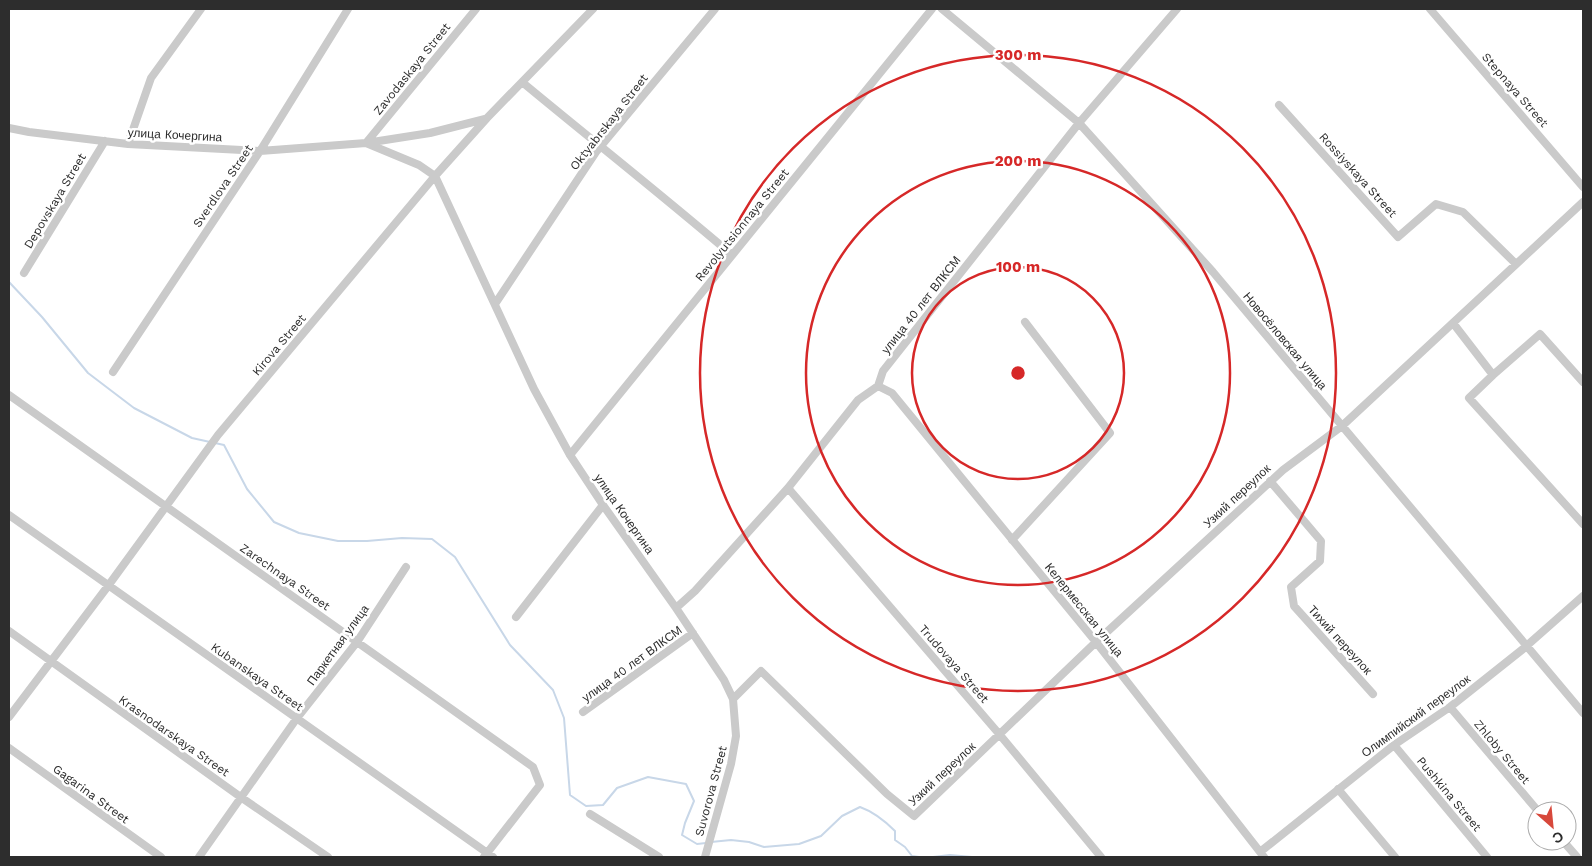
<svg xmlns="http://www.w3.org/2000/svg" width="1592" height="866" font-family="'Work Sans',sans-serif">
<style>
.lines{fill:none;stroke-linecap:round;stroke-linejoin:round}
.stream{stroke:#c8d7e8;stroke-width:2}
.minor{stroke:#cacaca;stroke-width:8}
.ring{fill:none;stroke:#d62828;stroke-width:2.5}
.labels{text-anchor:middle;stroke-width:5;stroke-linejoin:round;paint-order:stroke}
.street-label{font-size:12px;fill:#2d2d2d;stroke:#fff}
.centre{fill:#d62828;stroke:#fff;stroke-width:2.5}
.ring-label{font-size:15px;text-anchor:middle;font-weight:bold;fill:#d62828;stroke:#fff;stroke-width:5;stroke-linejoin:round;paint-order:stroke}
</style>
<rect width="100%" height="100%" fill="#fff"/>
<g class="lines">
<!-- stream -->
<path class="stream" d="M9 282 42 317 88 373 134 408 192 438 210 442
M215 443 224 445 247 489 274 522 299 533 338 541H367L402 538 432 539 455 557 510 645 553 690 564 718 570 795 586 806 603 805 617 788 648 777 686 784 694 801 685 823 682 835 697 844 706 843
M711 842 731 840 749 842 764 847 799 844 821 836 842 816 860 807C874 812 884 820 895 831V840L905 847 912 856 919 857
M933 857 950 855 972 857"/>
<!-- minor -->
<path class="minor" d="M476 9 366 143 419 165 435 176 534 389 570 455 603 505 676 608 724 680 733 699 736 736 731 764 705 857
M942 9 1079 123 1213 272 1583 713
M1430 9 1583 187
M522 82C592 140 663 196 732 255
M1279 105 1398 237 1436 204 1463 212 1516 264
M9 128 29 132 128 144 260 151 366 143 430 133 485 119
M128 144 151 78 201 9
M24 273 105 141
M495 304 596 152 715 9
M1453 323 1493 375
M113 372 260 151 348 9
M1583 382 1540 334 1493 375 1469 398 1583 524
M878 386 892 393 1096 642 1264 857
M9 395 533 767 540 785 484 857
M570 455 932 9
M1270 481 1321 541 1320 561 1291 587 1294 606 1373 694
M788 488 1000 735 1101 857
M9 515 493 857
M1012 540 1110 433 1025 322
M676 608 695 591 788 488 858 400 878 386 883 371 1079 123 1177 9
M516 617 603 505
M9 631 242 798 328 857
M733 699 761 671 887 794 914 816 1096 642 1283 470 1342 426 1583 202
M1450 707 1538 811
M583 712 693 633
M9 717 108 586 218 435 435 176 487 118 593 9
M1394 745 1487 857
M9 748 161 857
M1338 789 1395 857
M590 814 659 857
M1563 841 1577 857
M1260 852 1394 745 1450 707 1523 649 1583 596
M199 857 297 718 357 642 406 567"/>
</g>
<!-- distance rings -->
<g class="ring">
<circle cx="1018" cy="373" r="106"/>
<circle cx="1018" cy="373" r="212"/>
<circle cx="1018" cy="373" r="318"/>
</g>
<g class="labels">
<!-- street labels -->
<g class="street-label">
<text transform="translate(412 69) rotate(-51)" y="4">Zavodaskaya Street</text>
<text transform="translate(1515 90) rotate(49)" y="4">Stepnaya Street</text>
<text transform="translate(609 122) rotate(-52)" y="4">Oktyabrskaya Street</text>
<text transform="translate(175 135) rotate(3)" y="4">улица Кочергина</text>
<text transform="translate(1358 175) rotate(48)" y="4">Rossiyskaya Street</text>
<text transform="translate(223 186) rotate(-56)" y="4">Sverdlova Street</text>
<text transform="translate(55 201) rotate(-59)" y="4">Depovskaya Street</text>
<text transform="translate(742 225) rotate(-51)" y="4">Revolyutsionnaya Street</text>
<text transform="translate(921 305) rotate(-52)" y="4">улица 40 лет ВЛКСМ</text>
<text transform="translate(1285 341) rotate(50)" y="4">Новосёловская улица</text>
<text transform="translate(279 345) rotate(-50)" y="4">Kirova Street</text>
<text transform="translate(1237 496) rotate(-43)" y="4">Узкий переулок</text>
<text transform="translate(624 514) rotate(55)" y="4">улица Кочергина</text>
<text transform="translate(285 577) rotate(35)" y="4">Zarechnaya Street</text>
<text transform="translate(1084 610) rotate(51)" y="4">Келермесская улица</text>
<text transform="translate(1340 640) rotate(48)" y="4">Тихий переулок</text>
<text transform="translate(338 645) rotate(-54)" y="4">Паркетная улица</text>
<text transform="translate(632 664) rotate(-36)" y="4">улица 40 лет ВЛКСМ</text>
<text transform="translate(954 664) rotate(49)" y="4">Trudovaya Street</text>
<text transform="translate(257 677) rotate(35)" y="4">Kubanskaya Street</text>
<text transform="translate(1416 716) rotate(-36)" y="4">Олимпийский переулок</text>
<text transform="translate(174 736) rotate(35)" y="4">Krasnodarskaya Street</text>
<text transform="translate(1502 752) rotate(50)" y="4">Zhloby Street</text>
<text transform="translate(942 774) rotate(-43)" y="4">Узкий переулок</text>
<text transform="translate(711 791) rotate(-75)" y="4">Suvorova Street</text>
<text transform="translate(91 794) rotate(36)" y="4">Gagarina Street</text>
<text transform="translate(1449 794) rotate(50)" y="4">Pushkina Street</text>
</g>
</g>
<circle cx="1018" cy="373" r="8" class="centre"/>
<g class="ring-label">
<text x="1018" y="60">300 m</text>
<text x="1018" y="166">200 m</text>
<text x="1018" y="272">100 m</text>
</g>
<!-- border -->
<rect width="1592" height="866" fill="none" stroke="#2d2d2d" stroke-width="20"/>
<!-- north arrow -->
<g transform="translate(1552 826) rotate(153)"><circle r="24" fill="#ffffff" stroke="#ababab"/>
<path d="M0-4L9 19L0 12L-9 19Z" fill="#d7483b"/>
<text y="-8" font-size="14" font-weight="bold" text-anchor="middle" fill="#2d2d2d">С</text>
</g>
</svg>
